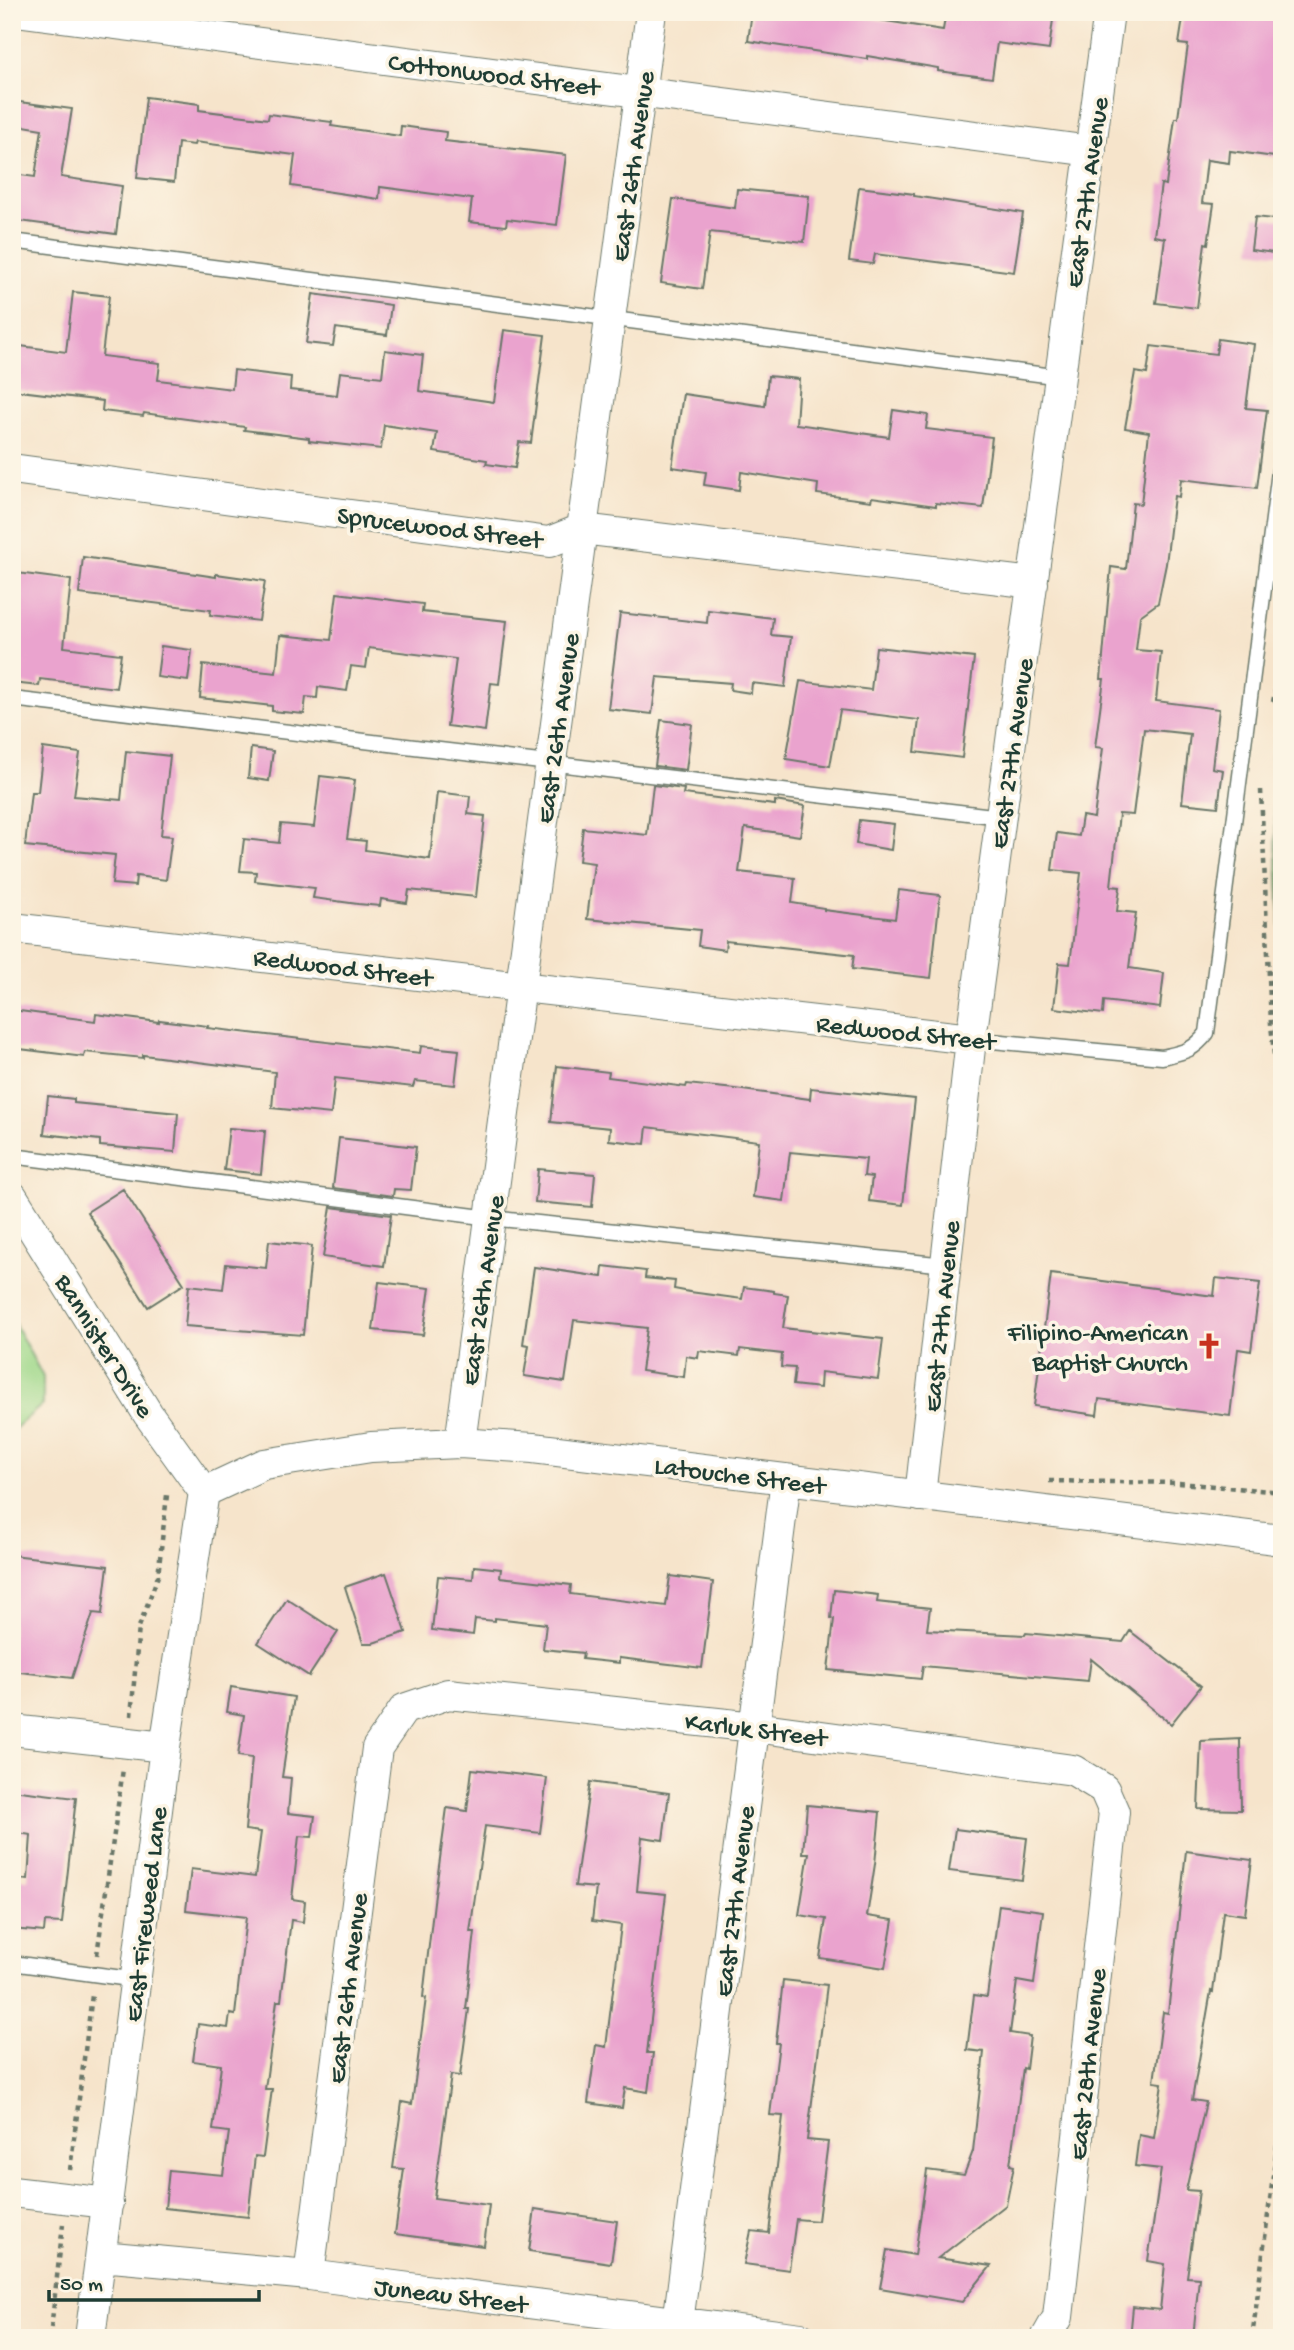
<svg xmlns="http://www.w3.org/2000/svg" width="1294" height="2350" font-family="'Gochi Hand',sans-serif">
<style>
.green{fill:#9fd88a;stroke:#5f8a5f;stroke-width:2}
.forest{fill:#7fb876;stroke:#4f7a55;stroke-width:2}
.building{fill:#eaa3ce}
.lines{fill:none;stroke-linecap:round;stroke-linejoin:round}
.lane-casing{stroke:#6a7769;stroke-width:17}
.street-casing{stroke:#6a7769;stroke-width:32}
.path{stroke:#6a7769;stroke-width:4.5;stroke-dasharray:5 5;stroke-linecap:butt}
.lane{stroke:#fff;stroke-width:14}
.street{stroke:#fff;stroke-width:30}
.labels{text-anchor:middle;stroke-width:7;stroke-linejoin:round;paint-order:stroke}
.street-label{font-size:26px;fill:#1f3d34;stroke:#fcf5e5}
.poi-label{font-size:26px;fill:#1f3d34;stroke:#fcf5e5;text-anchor:end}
</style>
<rect width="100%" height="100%" fill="#fcf5e5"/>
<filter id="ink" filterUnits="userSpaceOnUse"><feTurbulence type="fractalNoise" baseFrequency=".0143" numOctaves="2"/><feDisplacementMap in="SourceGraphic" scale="14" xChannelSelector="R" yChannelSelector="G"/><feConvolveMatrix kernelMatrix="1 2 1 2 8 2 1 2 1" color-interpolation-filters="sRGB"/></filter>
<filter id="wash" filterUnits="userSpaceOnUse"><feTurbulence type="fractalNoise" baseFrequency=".00686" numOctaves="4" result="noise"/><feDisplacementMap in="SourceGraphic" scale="28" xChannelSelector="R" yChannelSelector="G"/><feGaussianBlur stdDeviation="1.57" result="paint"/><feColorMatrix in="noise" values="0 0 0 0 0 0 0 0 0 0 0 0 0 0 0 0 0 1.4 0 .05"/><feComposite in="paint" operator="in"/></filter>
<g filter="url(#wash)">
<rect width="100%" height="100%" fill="#f6e4cb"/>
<!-- green -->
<path class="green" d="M12 1319 43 1377V1404L12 1431Z"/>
<!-- forest -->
<path class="forest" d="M1282 703V953L1272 757Z"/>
<g id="blocks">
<!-- building -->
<path class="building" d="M752 12H829L943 30 946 12H1054L1049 50 997 43 992 78 938 71V68L867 56V59L748 41Z
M1184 12H1282V158L1230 151 1229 163 1207 160 1202 203 1214 204 1208 244 1205 243 1197 308 1156 303 1165 238 1154 236 1161 184 1166 185 1175 118H1178L1188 45 1179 44Z
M146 97 199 104V110L268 119 269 114 332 122 331 126 400 136 401 126 446 132 445 141 566 155 557 225 507 219 506 226 469 222 472 199 380 187 379 199 291 186 295 155 195 142 194 145 178 143 174 182 137 178Z
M12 101 72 109 61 177 122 186 116 234 12 220V174L35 177 42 129 12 124Z
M859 187 914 194V196L1023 213 1014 272 875 254 873 264 849 261Z
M737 189 809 196 804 242 710 232 702 289 661 283 673 199 735 208Z
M1255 217 1282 220V254L1251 250Z
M73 292 109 296 102 356 160 363 158 380 232 389 234 370 291 377 290 390 337 395 340 372 382 377 385 350 423 355 419 391 494 402 504 330 545 335 531 443 519 442 515 468 486 464 487 460 434 452 437 433 384 425 381 449 309 441V438L244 430 245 427 144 413 143 416 102 411 103 401 12 390V345L66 352Z
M313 294 391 305 387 335 336 328 333 346 306 343Z
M1218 339 1254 344 1246 408 1267 410 1257 488 1181 479 1179 497 1174 496 1166 564 1158 603 1140 616 1136 650 1161 652 1156 701 1219 709 1212 768 1223 770 1218 807 1182 803 1190 734 1144 729 1133 815 1119 814 1111 886 1120 887 1117 911 1136 913 1129 968 1164 973 1160 1008 1104 1001 1103 1014 1054 1008 1059 963 1070 964 1081 873 1052 870 1057 833 1079 836 1082 816 1094 818 1103 748 1095 747 1104 679H1101L1111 567 1126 569 1133 503 1141 504 1149 432 1125 428 1135 372 1147 374 1151 346 1216 354Z
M768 376 799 379 796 424 889 437 893 410 928 415 926 429 992 437 983 508 936 503V506L872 497 871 501 817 494 818 484 741 472 739 490 704 485 706 472 672 467 683 394 765 406Z
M83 557 216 577V574L265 581 259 621 210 615 211 610 79 594Z
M17 573 71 580 64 647 121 654 116 688 40 679 39 686 12 683V614Z
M337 593 423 604 422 612 507 621 499 684 491 683 485 731 447 726 456 659 369 648 366 668 351 666 347 691 318 687 317 698 306 697 304 714 272 711V706L200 698 203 665 276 673 280 635 331 640Z
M708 610 773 618 771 635 791 637 785 687 752 683 751 693 730 690 731 683 657 677 652 714 608 709 620 613 707 623Z
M161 646 192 650 188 681 157 677Z
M876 647 974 658 962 758 915 752 919 720 840 710 830 766 786 759 800 681 871 690Z
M661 720 692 724 686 770 655 766Z
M43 748 80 753 74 796 121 800 126 751 170 756 161 835 172 836 166 880 136 876 135 886 112 884 115 855 25 846 31 792H38Z
M251 748 273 751 269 781 248 778Z
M320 776 355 780 347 839 366 841 365 850 430 859 437 792 470 796 468 814 485 816 476 897 409 890 407 903 381 899 380 906 358 904 313 898 315 888 255 881 256 872 240 871 244 839 279 843 281 824 314 827Z
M653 785 684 789 683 794 775 805V801L805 806 800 836 745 828 739 872 795 878 792 903 824 908V910L895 919 899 890 940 895 931 978 852 969 854 955 726 941 725 950 698 946 700 930 587 919 594 863 579 861 583 828 647 835Z
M859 820 894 824 891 850 856 844Z
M12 1010 95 1021 96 1014 159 1022V1020L208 1026 207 1028 420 1053 421 1046 459 1050 455 1085 415 1081 413 1087 335 1078 331 1114 272 1108 275 1072 143 1055V1058L85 1052 84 1057 12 1048Z
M557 1066 609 1072 608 1077 686 1087 687 1084 735 1089 810 1099 811 1088 915 1099 903 1205 869 1201 872 1177 864 1176 866 1159 790 1152 784 1201 753 1197 759 1141 647 1127 645 1144 609 1140 610 1128 551 1122Z
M48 1096 74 1099V1103L178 1113 175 1152 100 1146V1140L44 1134Z
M229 1128 265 1131 261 1174 224 1170Z
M339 1138 416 1147 411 1190 394 1189 393 1196 333 1188Z
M538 1169 595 1174 592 1207 535 1202Z
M123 1189 184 1284 148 1307 87 1212Z
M331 1207 391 1215 384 1266 323 1257Z
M269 1241 312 1246 303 1335 185 1326 189 1285 223 1289 226 1264 266 1268Z
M603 1266 646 1271 645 1278 675 1281 674 1289 690 1292 742 1299 744 1287 774 1291V1293L788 1295 783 1328 883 1339 878 1379 821 1372 820 1388 793 1385 795 1368 781 1367 782 1354 740 1349 739 1356 699 1351 698 1358 686 1356 684 1377 641 1371 647 1328 574 1320 565 1382 524 1376 529 1345 523 1344 534 1267 602 1277Z
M1051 1274 1214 1296 1216 1278 1260 1283 1251 1351 1238 1349 1230 1416 1099 1399 1097 1415 1034 1406Z
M379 1282 430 1288 423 1335 373 1330Z
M12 1555 108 1566 102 1614 93 1613 72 1678 12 1671Z
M474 1566 501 1569 500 1577 571 1585 570 1594 666 1606 670 1576 713 1582 702 1668 619 1658V1663L582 1659 583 1653 543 1649 546 1624 495 1618V1621L475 1619 473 1635 432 1630 438 1576 473 1579Z
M386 1573 406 1632 373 1643H363L345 1587Z
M834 1590 878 1595 877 1602 930 1608 927 1630 1025 1635 1026 1633 1123 1642 1130 1631 1201 1686 1171 1724 1091 1659 1088 1681 923 1666 921 1679 828 1670 834 1619 831 1618Z
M287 1599 338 1632 309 1676 258 1643Z
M231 1687 294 1697 282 1777 291 1778 288 1813 315 1816 312 1837 299 1836 292 1899 305 1901 303 1922 291 1920 281 2001H277L265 2089H272L263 2157 255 2156 248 2217 165 2208 169 2170 223 2175 229 2132 213 2130 221 2065 193 2061 198 2024 228 2028 230 2014 235 2015 246 1917 186 1910 191 1869 255 1877 261 1832 245 1830 252 1758 238 1756 244 1715 227 1712Z
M1240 1739 1241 1810 1198 1809 1201 1741Z
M472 1769 547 1778 540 1833 485 1826 470 1932H475L466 2009H469L460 2076 451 2075 434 2198 489 2205 484 2246 395 2234 404 2169 393 2168 402 2102 412 2104 426 1998 423 1997 434 1902 447 1808 467 1811Z
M590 1782 669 1793 663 1840 642 1837 637 1891 666 1894 647 2053H653L648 2092 625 2088 622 2108 588 2103 596 2045 606 2047 621 1925 592 1921 596 1888 575 1886Z
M12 1790 76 1798 62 1923 45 1922 44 1932 12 1929V1886H18L19 1879 28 1880 31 1835 12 1832Z
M807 1805 880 1812 875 1864 867 1916 893 1920 885 1968 820 1958 826 1919 799 1915 809 1853H803Z
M955 1829 1027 1838 1022 1880 949 1871Z
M1186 1851 1252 1860 1245 1915 1223 1912 1213 1992 1211 1991 1192 2100 1206 2102 1186 2190 1199 2191 1187 2277 1199 2278 1193 2338H1130L1133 2307 1160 2310 1165 2264 1148 2261 1161 2169 1135 2166 1139 2135 1154 2138 1162 2083 1154 2082 1163 2012 1168 2013Z
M999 1905 1043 1911 1034 1984 1017 1981 1010 2033 1030 2036 1026 2069 1023 2068 1010 2165 1014 2166 1006 2205 938 2258 991 2266 962 2302 880 2288 887 2250 915 2255 927 2170 964 2175 973 2151 984 2052 967 2050 974 1995 987 1997Z
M783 1980 827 1985 807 2140 828 2142 818 2221 796 2219 789 2270 744 2264 751 2231 769 2233 783 2116 770 2115 779 2043H776Z
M535 2209 617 2221 611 2263 529 2251Z"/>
</g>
</g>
<g filter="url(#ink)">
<use href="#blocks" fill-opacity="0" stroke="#6a7769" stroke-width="2"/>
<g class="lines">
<!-- lane casing -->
<g class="lane-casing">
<path id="lane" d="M12 241 1061 377
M12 699 1001 817
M971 1039 1162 1057C1184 1052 1193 1051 1207 1033L1282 448
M12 1156 490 1218 946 1265
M12 1963 137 1980"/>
</g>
<!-- street casing -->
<g class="street-casing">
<path id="street" d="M23 12 1091 151
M12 469 549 542 582 529 1033 583
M12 928 971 1039
M12 1196 148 1414 204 1492
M460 1443 651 12
M204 1492 264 1464 371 1447 460 1443 533 1448 1282 1540
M920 1496 971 1039 1109 12
M12 1730 165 1747
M12 2192 108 2203
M101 2256 309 2275 801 2338
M309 2275 377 1748 404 1709 448 1694 755 1727 1073 1770 1104 1789 1114 1812 1058 2317 1046 2338
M678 2323 786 1479
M90 2338 165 1747 204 1492"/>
</g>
<!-- path -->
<path class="path" d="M1273 702 1282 654
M1261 790 1271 1024 1282 1135
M1049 1481 1179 1483 1282 1492
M131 1716 139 1627 158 1576 167 1495 170 1492
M97 1955 123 1769
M70 2170 92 1995
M50 2338 63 2224
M1252 2338 1282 2107"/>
<!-- lane -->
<use href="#lane" class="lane"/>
<!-- street -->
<use href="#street" class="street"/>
</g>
</g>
<!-- icons -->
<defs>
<g id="church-bare" transform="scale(2.1)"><path d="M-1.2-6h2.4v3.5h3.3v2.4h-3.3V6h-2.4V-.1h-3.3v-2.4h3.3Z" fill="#c8321e" stroke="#fcf5e5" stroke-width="2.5" paint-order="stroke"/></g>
</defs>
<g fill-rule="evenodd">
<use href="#church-bare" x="1209" y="1346"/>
</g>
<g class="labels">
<!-- street labels -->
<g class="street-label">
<text transform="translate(494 73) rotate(7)" y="9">Cottonwood Street</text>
<text transform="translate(631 166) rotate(-82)" y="9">East 26th Avenue</text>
<text transform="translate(1085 192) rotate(-82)" y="9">East 27th Avenue</text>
<text transform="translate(440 526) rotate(7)" y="9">Sprucewood Street</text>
<text transform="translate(556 728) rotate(-82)" y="9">East 26th Avenue</text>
<text transform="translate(1010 753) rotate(-82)" y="9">East 27th Avenue</text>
<text transform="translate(343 966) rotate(7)" y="9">Redwood Street</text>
<text transform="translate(906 1031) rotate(6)" y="9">Redwood Street</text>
<text transform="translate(481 1290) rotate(-82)" y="9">East 26th Avenue</text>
<text transform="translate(940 1316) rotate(-84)" y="9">East 27th Avenue</text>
<text transform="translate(106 1345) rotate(58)" y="9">Bannister Drive</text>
<text transform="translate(740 1474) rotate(7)" y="9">Latouche Street</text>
<text transform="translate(756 1728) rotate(7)" y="9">Karluk Street</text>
<text transform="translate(733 1901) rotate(-83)" y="9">East 27th Avenue</text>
<text transform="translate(144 1914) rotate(-83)" y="9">East Fireweed Lane</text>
<text transform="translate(346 1988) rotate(-83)" y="9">East 26th Avenue</text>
<text transform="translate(1086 2064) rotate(-84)" y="9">East 28th Avenue</text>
<text transform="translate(451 2294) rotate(7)" y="9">Juneau Street</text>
</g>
<!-- poi labels -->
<g class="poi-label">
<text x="1188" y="1340">Filipino-American<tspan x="1188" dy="30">Baptist Church</tspan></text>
</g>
</g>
<!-- margin -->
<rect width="1294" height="2350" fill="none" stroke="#fcf5e5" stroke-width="42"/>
<!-- scale -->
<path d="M49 2290v10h210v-10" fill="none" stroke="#1f3d34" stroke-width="3.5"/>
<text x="60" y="2290" font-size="21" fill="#1f3d34" stroke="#fcf5e5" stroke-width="5" paint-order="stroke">50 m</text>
</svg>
